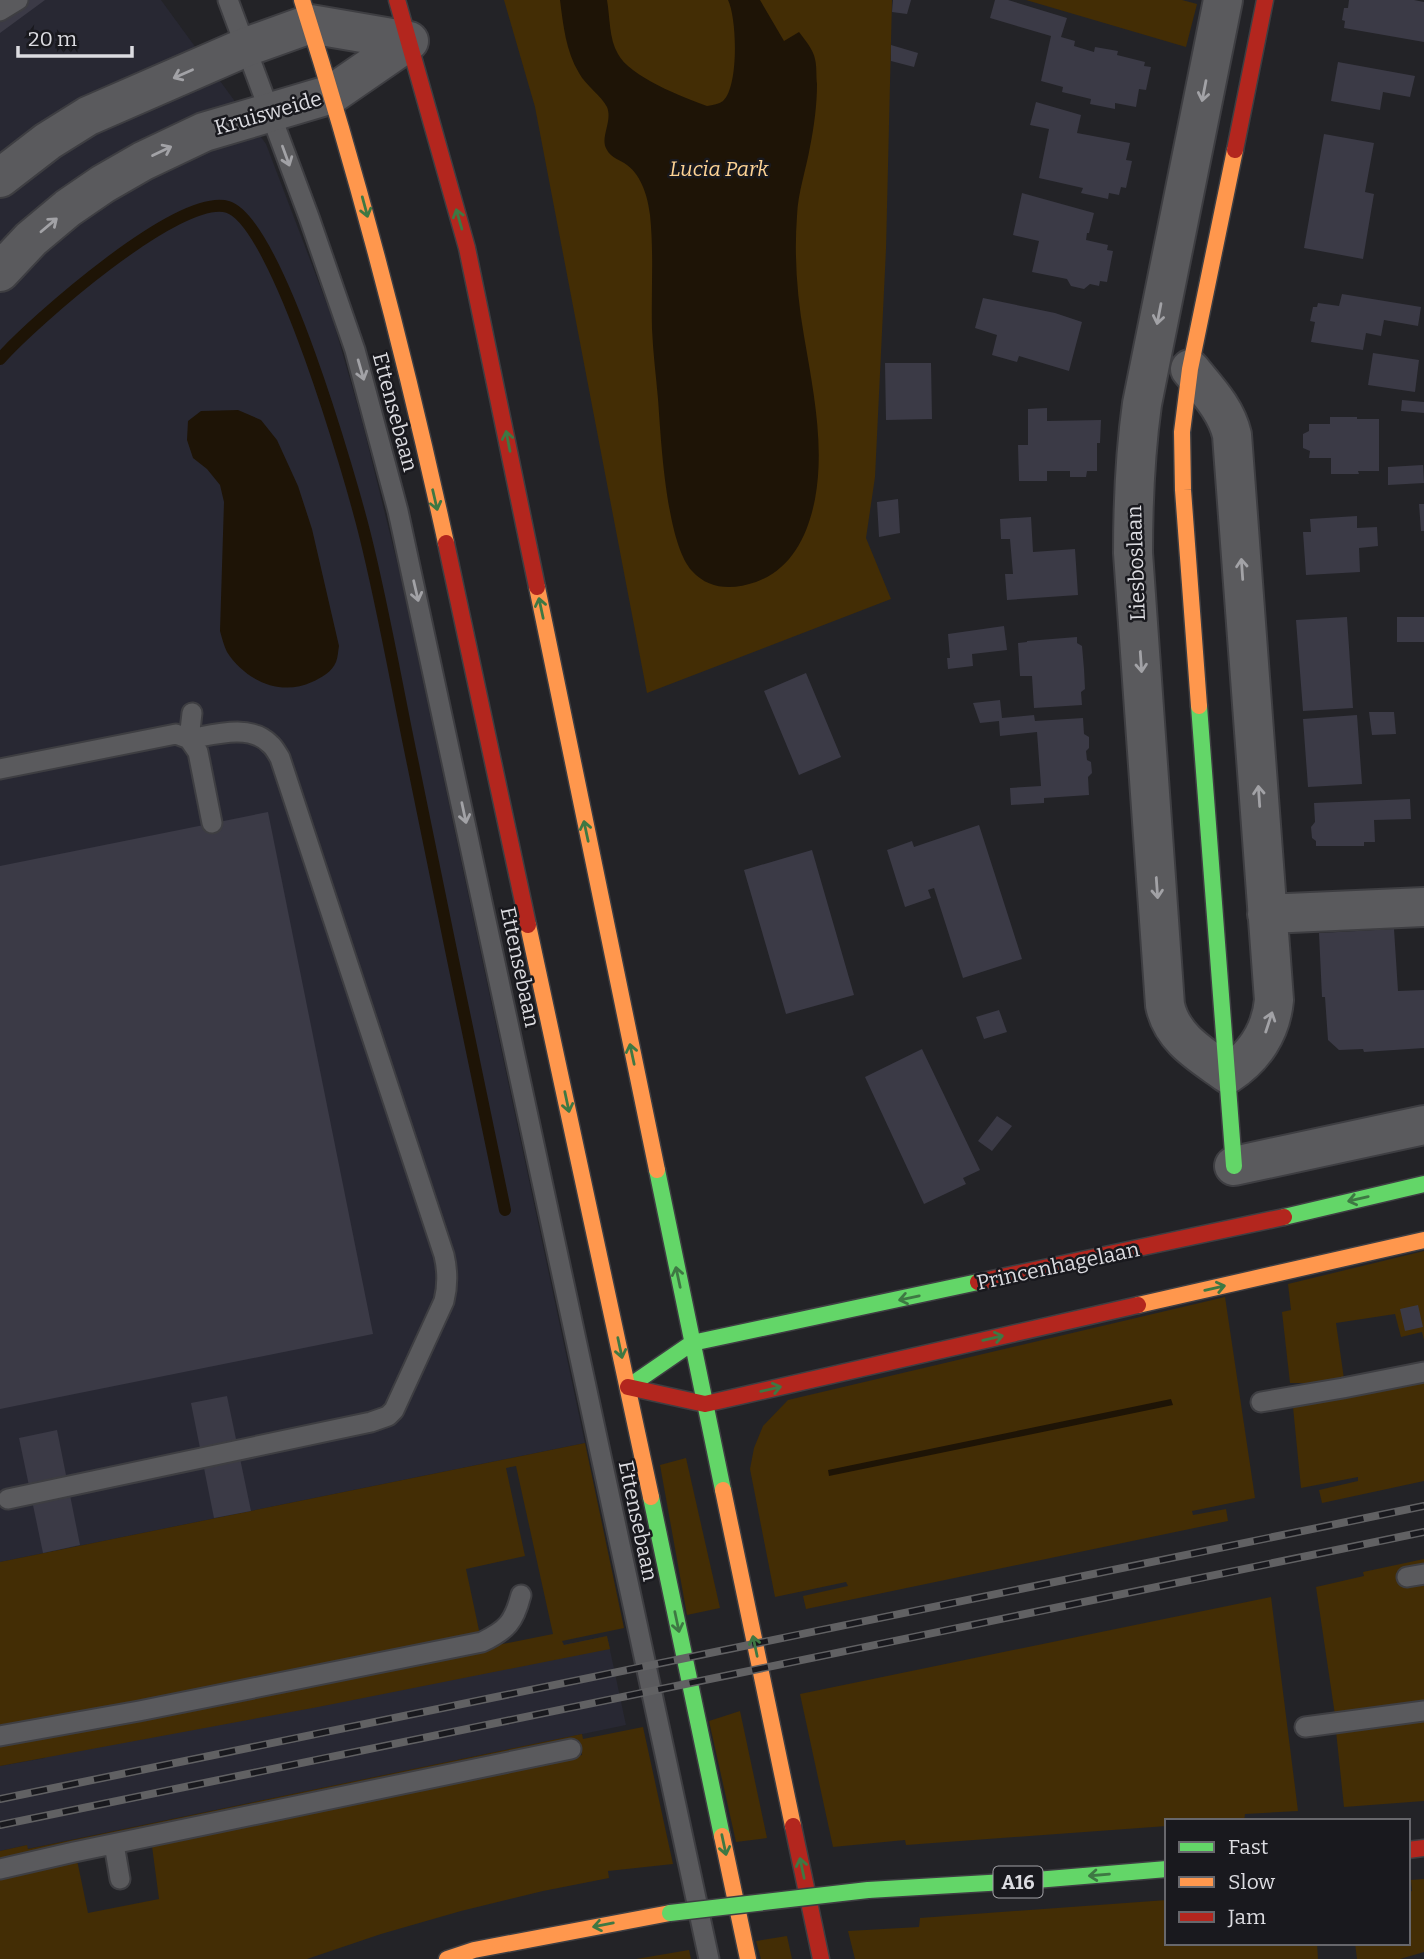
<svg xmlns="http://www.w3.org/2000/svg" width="1424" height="1959" font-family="Bitter,serif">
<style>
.built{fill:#282833}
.green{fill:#432d05}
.water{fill:#1e1406}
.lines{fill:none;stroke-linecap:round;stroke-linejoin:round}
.stream{stroke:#1e1406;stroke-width:12}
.building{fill:#3b3a46}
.lane-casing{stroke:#3e3e42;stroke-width:23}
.street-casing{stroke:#3e3e42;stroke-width:42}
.fast-casing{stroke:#3e3e42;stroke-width:19}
.slow-casing{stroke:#3e3e42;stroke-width:19}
.jam-casing{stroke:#3e3e42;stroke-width:19}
.lane{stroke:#5a5a5d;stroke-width:19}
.street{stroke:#5a5a5d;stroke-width:38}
.fast{stroke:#63d668;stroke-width:16}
.slow{stroke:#ff974d;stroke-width:16}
.jam{stroke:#b3261e;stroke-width:16}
.rail-casing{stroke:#616163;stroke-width:8}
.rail{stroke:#19191e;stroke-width:5;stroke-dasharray:16;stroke-linecap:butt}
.fast-bridge-casing{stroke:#3e3e42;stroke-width:19;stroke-linecap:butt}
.fast-bridge{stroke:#63d668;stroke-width:16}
.oneway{stroke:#a2a2a6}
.oneway2{stroke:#3e7843}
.labels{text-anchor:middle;stroke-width:5;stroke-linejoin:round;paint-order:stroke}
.shield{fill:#19191e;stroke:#a2a2a6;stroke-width:2}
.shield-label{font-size:19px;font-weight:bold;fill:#dcdce1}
.street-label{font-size:21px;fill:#dcdce1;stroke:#19191e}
.park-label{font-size:21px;font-style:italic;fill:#fed394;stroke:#19191e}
</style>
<rect width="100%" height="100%" fill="#232327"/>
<!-- built -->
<path class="built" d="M0 0H161L266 144 333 320 362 421 400 574 585 1443 0 1562Z
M607 1636 626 1725 27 1849V1845L0 1851V1766L45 1758V1749Z"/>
<!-- green -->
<path class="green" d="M504 0H892L886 249 875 477 866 538 891 599 647 693 535 107Z
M1026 0H1182L1197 4 1186 47Z
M1424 1251V1340L1422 1332 1401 1337 1395 1314 1336 1323 1344 1379 1315 1383H1290L1282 1312 1291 1310 1288 1284Z
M1225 1297 1255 1498 1192 1511 1193 1515 1226 1509 1228 1521 806 1609 803 1596 848 1586 846 1582 775 1597 750 1469 754 1448 763 1426 788 1400Z
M1424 1380V1481L1322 1503 1319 1490 1358 1481V1477L1301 1488 1293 1407Z
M585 1443 624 1628 562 1641 564 1645 607 1636 610 1649 318 1707 0 1766V1744L553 1634 516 1466 506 1468 525 1556 466 1569 480 1635 311 1671 0 1728V1562Z
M686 1458 720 1608 687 1615 660 1465Z
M1424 1559V1566L1401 1571 1405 1586 1424 1582V1703L1335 1715 1316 1587 1364 1576 1363 1572Z
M1271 1597 1298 1811 1245 1814 1244 1821H1167V1826L906 1845 905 1840 833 1847 800 1694Z
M740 1711 767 1838 736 1842 709 1721Z
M1424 1719V1801L1344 1807 1336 1731Z
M643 1727 673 1864 608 1871 609 1878 543 1891 461 1911 381 1934 307 1959H0V1878L77 1860 88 1913 159 1899 152 1846 155 1843 582 1755 579 1740 74 1844 0 1861V1851L27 1845 28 1849 582 1734 583 1739Z
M1424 1879V1952L1400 1959H1357L1355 1943H1408V1892L1412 1891 1411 1880Z
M1167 1900V1943H1317L1318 1959H855L848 1931 919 1927 920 1918Z
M787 1936 792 1959H761L756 1941Z
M689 1950 691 1959H636Z"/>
<!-- water -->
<path class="water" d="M560 0H607C610 17 609 39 618 54 629 76 684 98 707 106 713 105 719 104 723 101 739 87 737 18 728 0H760L784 41 799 32C805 40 813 49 815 59 817 67 816 76 817 84 817 105 814 127 810 147 806 170 798 192 797 216 794 256 797 296 804 336 813 389 825 445 815 499 808 535 792 569 756 582 733 590 709 590 692 571 666 543 661 439 658 399 656 376 653 353 652 329 651 292 654 253 650 215 648 198 642 176 627 165 621 160 611 158 607 150 599 138 613 122 607 107 601 95 586 86 579 73 566 52 563 24 560 0Z
M238 410 261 420 277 440 298 486 312 529 339 646C338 651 338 657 336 662 332 672 321 678 312 682 280 697 245 680 227 652 224 646 222 638 220 631L224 502 220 485 207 469 193 458 187 440 188 421 201 411Z
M1171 1399 1173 1405 829 1476 828 1470Z"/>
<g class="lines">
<!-- stream -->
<path class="stream" d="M0 359C33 322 180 192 228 207 278 223 351 479 365 535 384 611 397 688 413 764 443 913 474 1061 505 1210"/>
</g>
<!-- building -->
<path class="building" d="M0 0H45L0 33Z
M893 0H911L907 14 892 12Z
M995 0H1008L1067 18 1061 37 1075 41 1074 46 1094 52 1095 47 1118 51 1117 55 1145 62 1144 66 1151 67 1146 90 1139 89 1136 107 1115 103V109L1090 104 1091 99 1062 92 1063 87 1041 81 1051 36 990 18Z
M1349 0H1414L1424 2V42L1344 28 1345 21 1342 20 1344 8H1348Z
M891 45 918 53 914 67 891 61Z
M1338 62 1415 76 1410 97 1383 92 1380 110 1331 101Z
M1036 102 1081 115 1077 133 1130 143 1126 160 1132 161 1126 188 1121 187 1119 195 1109 193 1108 199 1081 193 1083 188 1039 178 1049 129 1030 125Z
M1324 134 1374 143 1365 192 1374 194 1363 259 1304 248Z
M1022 193 1094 213 1089 233H1087L1086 240 1108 245 1107 250 1113 251 1107 282 1100 281 1099 286 1090 284 1084 289 1071 286 1067 279 1032 272 1039 241 1013 235Z
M1342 294 1421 307 1418 326 1384 320 1381 336 1366 333 1363 350 1311 342 1315 322 1310 321 1313 307H1317L1318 303 1339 306Z
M983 298 1055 313 1082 322 1069 371 1019 356 1017 362 992 355 997 335 975 328Z
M1373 353 1419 360 1415 392 1368 385Z
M885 363H931L932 419 886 420Z
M1402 400 1424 402V413L1401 411Z
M1047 408V421L1101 420 1100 443H1097V471H1087L1086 477H1070V471H1047V481H1019L1018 445H1028V409Z
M1330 417H1357V419H1379V471H1358L1359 474H1331V458H1309L1310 451 1303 448V434L1309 431V424H1330Z
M1423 465 1424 483 1388 485V467Z
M898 499 900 533 879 537 877 502Z
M1419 504H1424V531H1421Z
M1357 516V528L1377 527 1378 546 1359 548 1360 572 1306 575 1303 532H1311L1310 519Z
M1031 517 1033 552 1075 549 1078 595 1007 600 1005 574H1013L1010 539H1001L1000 519Z
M1347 617 1353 708 1303 711 1296 620Z
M1397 617H1424V642H1397Z
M1004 626 1007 650 972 654 973 666 948 669 947 658H950L948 634Z
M1077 637V643L1082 646 1084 669 1085 689 1081 692 1082 705 1034 708 1032 676H1020L1018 643 1027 642V641Z
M806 673 841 757 799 775 764 691Z
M1000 700 1002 718 1034 715 1035 721 1083 718 1084 734 1089 737V748L1086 751 1087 760 1091 762 1092 773 1088 777 1089 795 1044 798V803L1011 805 1010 788 1041 786 1037 732 1000 736 999 721 980 723 973 703Z
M1369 712H1394L1396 734 1372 735Z
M1357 715 1362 784 1308 787 1303 719Z
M1410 799 1411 819 1374 820 1375 842H1364V846H1316V841L1312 838 1311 827 1315 822 1314 803Z
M268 812 373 1334 0 1409V866Z
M979 825 1022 959 963 978 934 888 928 890 931 898 905 907 887 850 912 841 914 847Z
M812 850 854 995 786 1014 744 870Z
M1394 929 1398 991 1424 990V1048L1364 1052 1363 1049 1339 1050 1328 1040 1325 997H1322L1319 933Z
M999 1010 1007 1032 984 1039 976 1017Z
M922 1049 980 1170 963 1178 966 1184 924 1204 865 1077Z
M997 1116 1012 1126 992 1151 978 1141Z
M1418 1305 1423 1327 1405 1331 1400 1309Z
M227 1396 251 1511 214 1518 191 1403Z
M57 1430 80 1545 43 1553 19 1438Z"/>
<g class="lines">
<!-- lane casing -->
<g class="lane-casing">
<path id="lane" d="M228 0 309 217 355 350 398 511 709 1959
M0 11 18 0
M0 769 176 734 189 739 198 752 212 823
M1261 1402 1343 1388 1424 1372
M8 1499 371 1422 388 1416 394 1410 444 1301C448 1285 448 1272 444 1255L280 758C277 753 274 747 270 744 250 723 213 735 189 739L192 713
M1407 1577 1424 1574
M1305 1727 1424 1711
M0 1736 139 1711 482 1642C507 1630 514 1622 521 1595
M114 1844 120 1879
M0 1869 74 1852 571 1749"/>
</g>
<!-- street casing -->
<g class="street-casing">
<path id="street" d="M0 178 48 141 88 116 246 47 310 24 409 41
M0 272 31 239 68 208 103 184 143 161 204 132 332 94 409 41
M1190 369C1207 390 1226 409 1232 435L1274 1000C1271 1032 1254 1057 1228 1074 1202 1055 1172 1039 1165 1005L1133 553C1133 503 1135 454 1142 404L1223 0
M1267 914 1424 907
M1234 1166 1424 1125"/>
</g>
<!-- fast casing -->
<g class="fast-casing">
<path id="fast" d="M1199 706 1234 1166
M657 1170 723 1490
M1284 1217 1424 1184
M628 1387 692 1343 978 1282
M651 1497 722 1836
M868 1890 1024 1881 1167 1869"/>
</g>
<!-- slow casing -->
<g class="slow-casing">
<path id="slow" d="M302 0C359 179 406 360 446 543
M537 587 657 1170
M1199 706 1183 490 1182 432 1190 369 1235 150
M528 925 651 1497
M1138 1305 1424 1240
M723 1490 793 1826
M722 1836 748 1959
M447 1959 474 1950 670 1913"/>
</g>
<!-- jam casing -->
<g class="jam-casing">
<path id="jam" d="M397 0 467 248 537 587
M1235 150 1265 0
M446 543 528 925
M978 1282 1284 1217
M628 1387 705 1404 1138 1305
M793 1826 821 1959
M1408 1850 1424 1848"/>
</g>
<!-- lane -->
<use href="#lane" class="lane"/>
<!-- street -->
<use href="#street" class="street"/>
<!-- fast -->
<use href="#fast" class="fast"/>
<!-- slow -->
<use href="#slow" class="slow"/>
<!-- jam -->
<use href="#jam" class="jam"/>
<!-- rail casing -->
<g class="rail-casing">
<path id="rail" d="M0 1799 1424 1506
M0 1825 1424 1532"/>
</g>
<!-- rail -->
<use href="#rail" class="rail"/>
<!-- fast-bridge casing -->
<g class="fast-bridge-casing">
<path id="fast-bridge" d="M670 1913 868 1890"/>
</g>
<!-- fast-bridge -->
<use href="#fast-bridge" class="fast-bridge"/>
</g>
<!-- one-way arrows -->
<defs><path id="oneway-shaft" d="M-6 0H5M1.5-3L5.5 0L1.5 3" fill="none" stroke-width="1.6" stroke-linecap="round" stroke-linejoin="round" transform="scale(1.75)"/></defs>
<g class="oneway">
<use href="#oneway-shaft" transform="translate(183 74) rotate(156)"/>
<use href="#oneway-shaft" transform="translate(1204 91) rotate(101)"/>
<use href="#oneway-shaft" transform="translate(162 151) rotate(-26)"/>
<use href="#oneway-shaft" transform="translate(286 156) rotate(70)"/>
<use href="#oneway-shaft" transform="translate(49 225) rotate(-40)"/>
<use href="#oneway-shaft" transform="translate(1159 314) rotate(101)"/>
<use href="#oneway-shaft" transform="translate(361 370) rotate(74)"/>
<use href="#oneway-shaft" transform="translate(1242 569) rotate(-94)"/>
<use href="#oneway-shaft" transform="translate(416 591) rotate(77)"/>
<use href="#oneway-shaft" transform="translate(1141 662) rotate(86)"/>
<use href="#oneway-shaft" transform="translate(1259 796) rotate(-94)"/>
<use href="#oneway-shaft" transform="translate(464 813) rotate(78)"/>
<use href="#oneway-shaft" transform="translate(1157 888) rotate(86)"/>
<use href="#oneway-shaft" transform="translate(1269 1022) rotate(-72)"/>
</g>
<g class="oneway2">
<use href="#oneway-shaft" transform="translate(365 207) rotate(75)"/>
<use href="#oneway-shaft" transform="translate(459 219) rotate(-106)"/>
<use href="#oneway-shaft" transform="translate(508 441) rotate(-101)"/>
<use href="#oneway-shaft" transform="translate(435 500) rotate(77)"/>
<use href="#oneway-shaft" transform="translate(541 608) rotate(-102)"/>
<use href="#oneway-shaft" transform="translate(586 831) rotate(-102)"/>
<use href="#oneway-shaft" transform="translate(632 1054) rotate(-102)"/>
<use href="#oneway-shaft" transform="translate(567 1102) rotate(78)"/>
<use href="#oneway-shaft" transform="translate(1358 1199) rotate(167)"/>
<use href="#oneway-shaft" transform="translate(678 1277) rotate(-102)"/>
<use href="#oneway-shaft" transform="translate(1215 1288) rotate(-13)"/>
<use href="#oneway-shaft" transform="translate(909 1298) rotate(168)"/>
<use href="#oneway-shaft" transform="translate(993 1338) rotate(-13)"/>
<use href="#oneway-shaft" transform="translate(620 1348) rotate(78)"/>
<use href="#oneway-shaft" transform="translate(771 1389) rotate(-13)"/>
<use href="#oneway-shaft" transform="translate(677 1622) rotate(78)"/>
<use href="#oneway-shaft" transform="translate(755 1646) rotate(-102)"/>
<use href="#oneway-shaft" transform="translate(724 1845) rotate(78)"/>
<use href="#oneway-shaft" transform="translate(802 1868) rotate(-102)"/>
<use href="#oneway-shaft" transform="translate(1099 1875) rotate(175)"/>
<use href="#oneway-shaft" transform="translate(603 1925) rotate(169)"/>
</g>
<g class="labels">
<!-- shield labels -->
<rect class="shield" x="993.5" y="1866.5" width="49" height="31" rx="5"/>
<g class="shield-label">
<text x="1018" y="1889">A16</text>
</g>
<!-- street labels -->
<g class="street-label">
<text transform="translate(268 113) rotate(-16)" y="7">Kruisweide</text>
<text transform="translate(395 412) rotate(75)" y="7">Ettensebaan</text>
<text transform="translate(1136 563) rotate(-92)" y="7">Liesboslaan</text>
<text transform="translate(520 967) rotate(78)" y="7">Ettensebaan</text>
<text transform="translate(1058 1266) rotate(-12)" y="7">Princenhagelaan</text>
<text transform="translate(638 1521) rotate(78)" y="7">Ettensebaan</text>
</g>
<!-- park labels -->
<g class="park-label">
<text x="719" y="176">Lucia Park</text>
</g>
</g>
<!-- legend -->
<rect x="1165" y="1819" width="245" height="126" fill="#19191e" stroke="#67676c" stroke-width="2"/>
<rect x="1179" y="1842" width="35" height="10" fill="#63d668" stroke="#67676c" stroke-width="2"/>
<text x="1228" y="1854" font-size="21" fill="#dcdce1">Fast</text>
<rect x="1179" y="1877" width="35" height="10" fill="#ff974d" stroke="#67676c" stroke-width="2"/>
<text x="1228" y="1889" font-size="21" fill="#dcdce1">Slow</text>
<rect x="1179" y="1912" width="35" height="10" fill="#b3261e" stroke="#67676c" stroke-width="2"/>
<text x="1228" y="1924" font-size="21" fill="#dcdce1">Jam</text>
<!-- scale -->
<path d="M18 46v10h114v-10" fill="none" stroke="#dcdce1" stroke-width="3.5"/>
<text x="28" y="46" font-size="21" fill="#dcdce1" stroke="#19191e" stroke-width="5" paint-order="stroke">20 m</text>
</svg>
